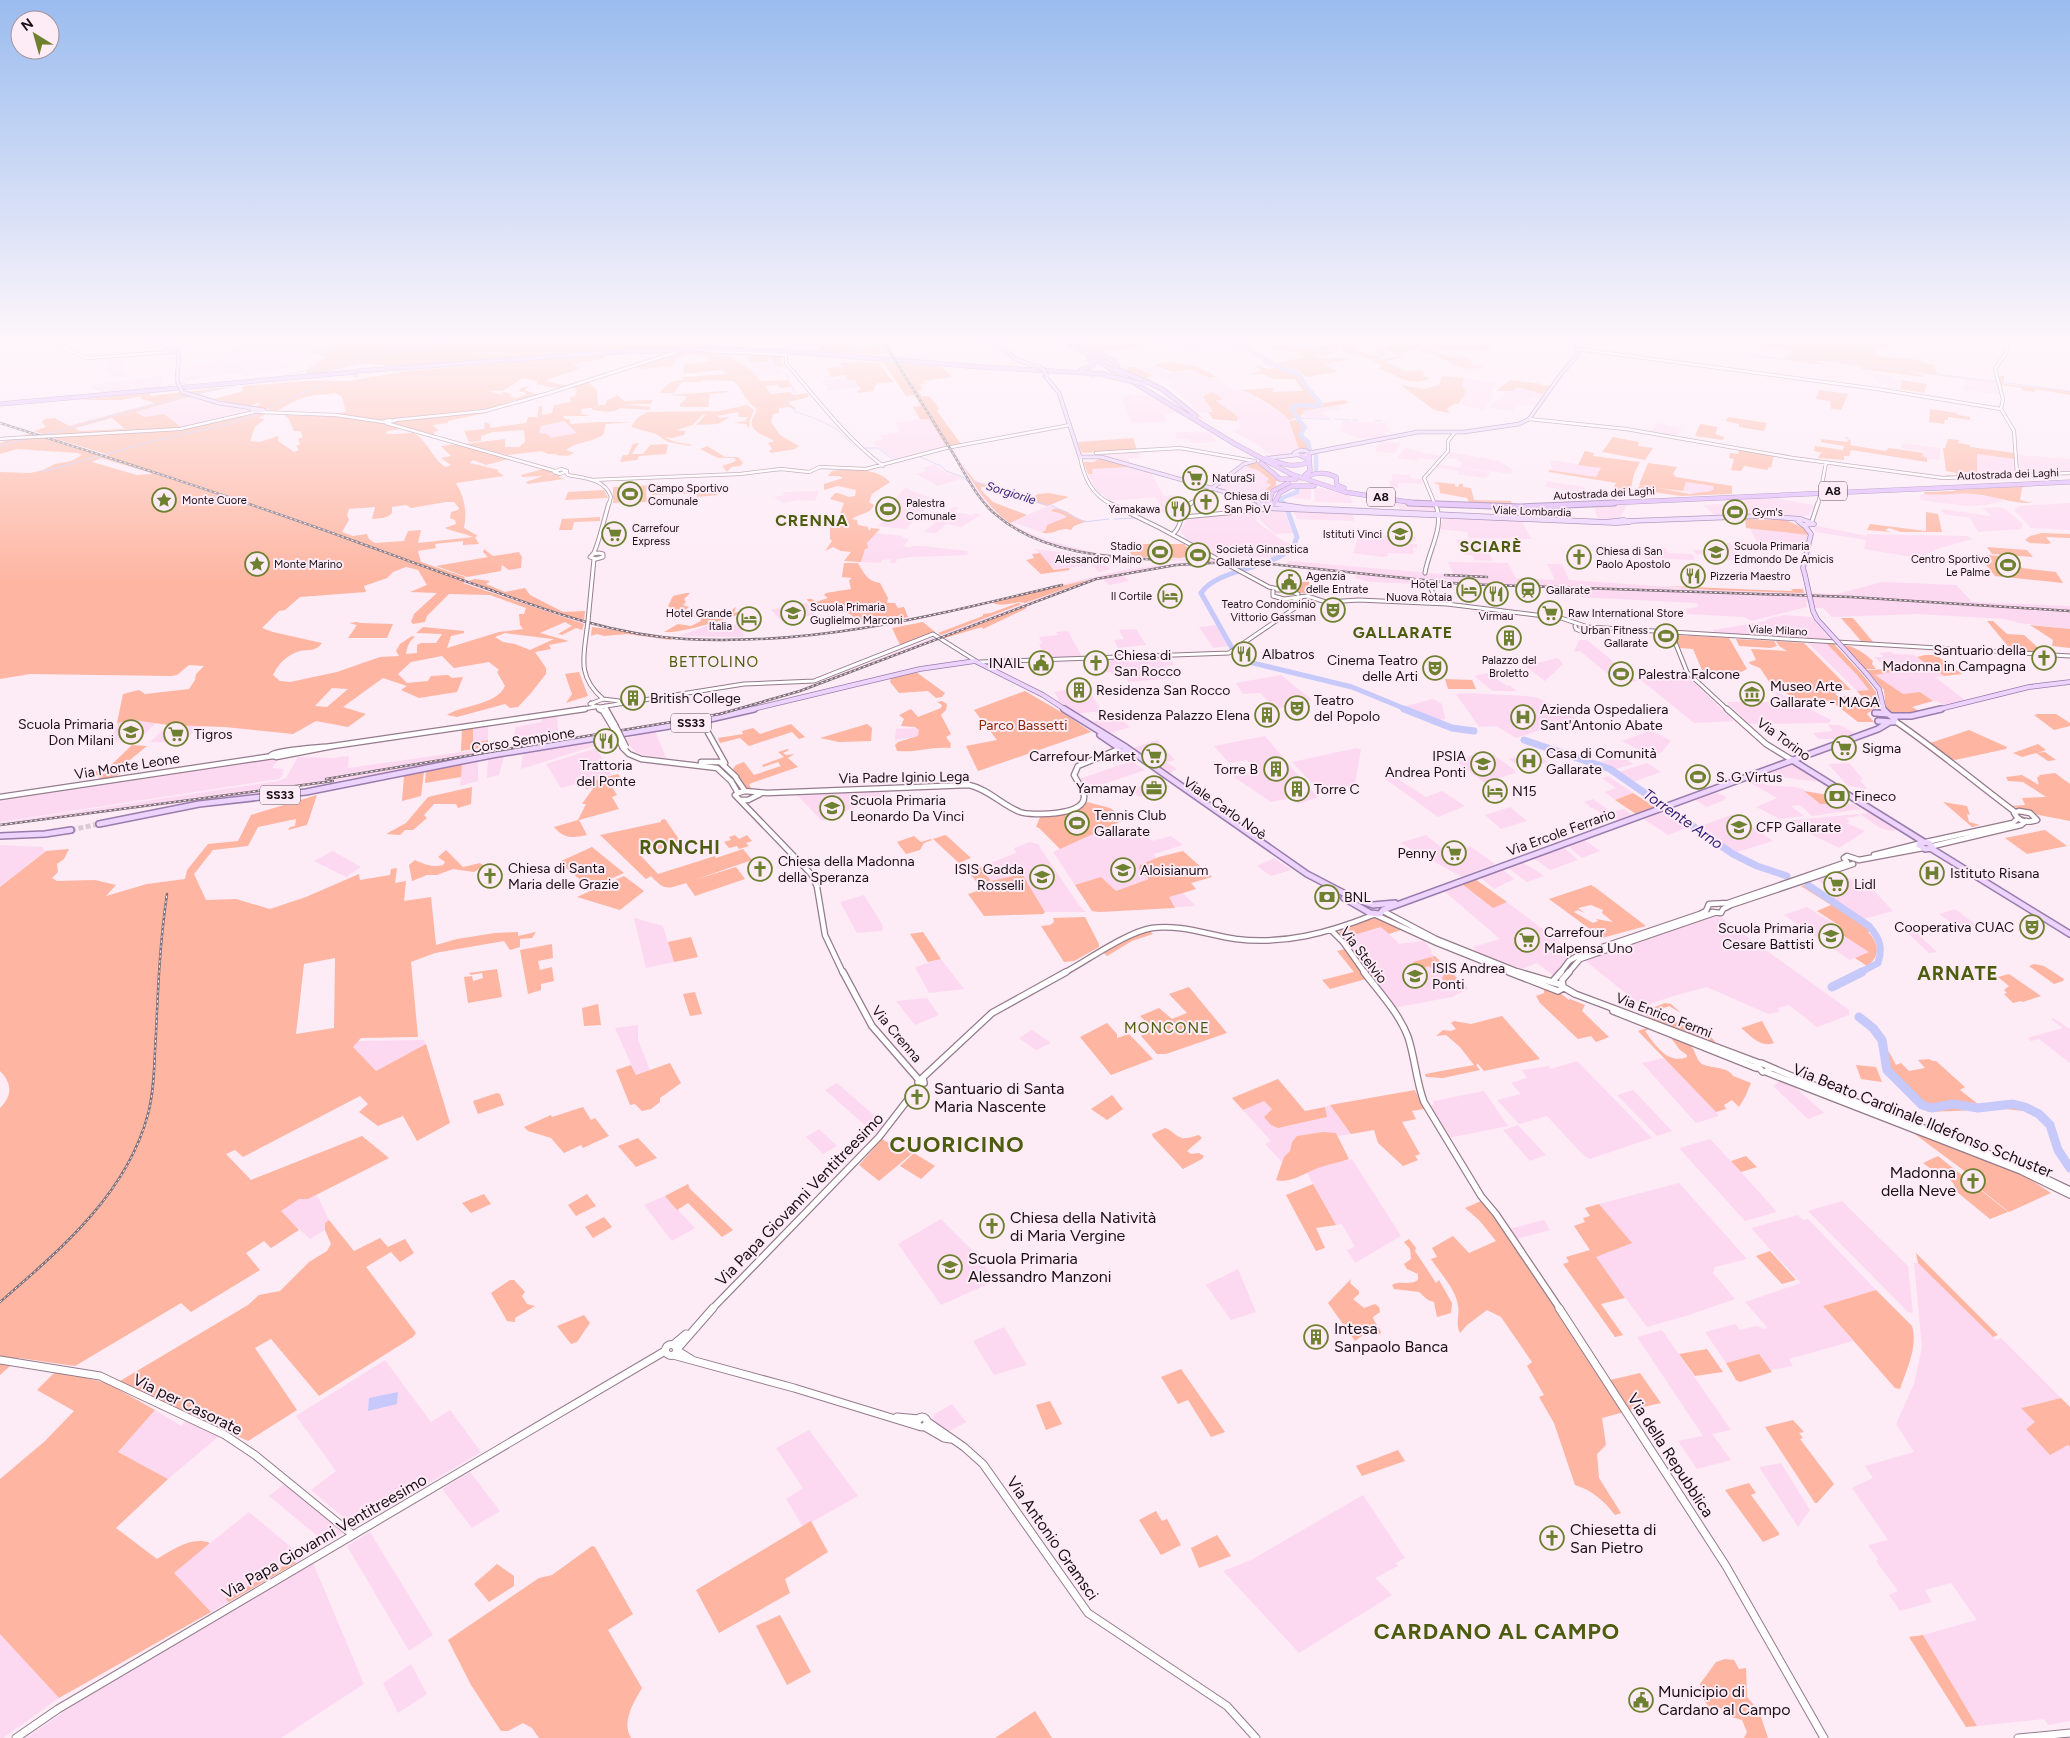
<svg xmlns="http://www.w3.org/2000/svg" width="2070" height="1738" font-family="Figtree,sans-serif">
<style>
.built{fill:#fdd9f1}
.green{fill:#feb5a1;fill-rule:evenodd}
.water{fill:#c6c9fa}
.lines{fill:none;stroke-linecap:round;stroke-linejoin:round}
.stream{stroke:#c6c9fa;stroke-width:1}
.river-far3{stroke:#c6c9fa;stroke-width:4.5}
.river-far2{stroke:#c6c9fa;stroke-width:5}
.river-far1{stroke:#c6c9fa;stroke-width:7}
.river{stroke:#c6c9fa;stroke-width:9}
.minor-tunnel{stroke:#dbcad4;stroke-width:3;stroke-dasharray:3 2;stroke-linecap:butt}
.major-tunnel{stroke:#dbcad4;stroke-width:5;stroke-dasharray:5 2.5;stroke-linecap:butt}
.highway-tunnel{stroke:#dbcad4;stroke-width:4;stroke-dasharray:4 2;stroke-linecap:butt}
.minor-far4-casing{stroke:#957b8c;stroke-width:4}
.minor-far3-casing{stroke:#957b8c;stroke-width:5}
.minor-far2-casing{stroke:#957b8c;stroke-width:7}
.minor-far1-casing{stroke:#957b8c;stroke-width:8}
.minor-casing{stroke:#957b8c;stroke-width:9}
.major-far2-casing{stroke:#9a7cac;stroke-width:4.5}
.major-far1-casing{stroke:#9a7cac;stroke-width:5.5}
.major-casing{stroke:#9a7cac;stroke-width:8}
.highway-far1-casing{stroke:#9a7cac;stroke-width:5}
.highway-casing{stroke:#9a7cac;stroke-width:7}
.minor-far4{stroke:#fff;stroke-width:2.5}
.minor-far3{stroke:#fff;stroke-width:3}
.minor-far2{stroke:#fff;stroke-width:4.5}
.minor-far1{stroke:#fff;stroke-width:5.5}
.minor{stroke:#fff;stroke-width:7}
.major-far2{stroke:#ecd4fe;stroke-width:3}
.major-far1{stroke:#ecd4fe;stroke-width:4}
.major{stroke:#ecd4fe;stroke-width:5}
.highway-far1{stroke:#dfb7fd;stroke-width:4}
.highway{stroke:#dfb7fd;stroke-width:5}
.rail-casing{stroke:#7e7079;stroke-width:2.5}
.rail{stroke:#fdebf6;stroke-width:1;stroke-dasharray:2.5;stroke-linecap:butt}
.minor-bridge-far2-casing{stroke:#957b8c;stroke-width:4;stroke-linecap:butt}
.minor-bridge-far1-casing{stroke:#957b8c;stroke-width:5;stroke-linecap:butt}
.minor-bridge-casing{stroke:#957b8c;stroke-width:7;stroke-linecap:butt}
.major-bridge-far1-casing{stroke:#9a7cac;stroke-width:4.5;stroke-linecap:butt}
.major-bridge-casing{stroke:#9a7cac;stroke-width:5.5;stroke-linecap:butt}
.highway-bridge-casing{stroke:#9a7cac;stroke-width:5;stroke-linecap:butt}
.minor-bridge-far2{stroke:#fff;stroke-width:2.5}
.minor-bridge-far1{stroke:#fff;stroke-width:3}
.minor-bridge{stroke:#fff;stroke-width:4.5}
.major-bridge-far1{stroke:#ecd4fe;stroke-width:3}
.major-bridge{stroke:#ecd4fe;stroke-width:4}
.highway-bridge{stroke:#dfb7fd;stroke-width:4}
.labels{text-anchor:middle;stroke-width:4;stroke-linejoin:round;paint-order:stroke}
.far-street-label{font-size:11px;fill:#190f16;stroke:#fdebf6}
.far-poi-label{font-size:11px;fill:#190f16;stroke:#fdebf6;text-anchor:start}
.shield{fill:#fdebf6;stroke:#5d5159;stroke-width:1}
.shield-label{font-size:12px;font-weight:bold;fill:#190f16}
.far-water-label{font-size:12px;font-style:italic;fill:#2a1973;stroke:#fdebf6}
.poi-label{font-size:14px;fill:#190f16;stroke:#fdebf6;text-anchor:start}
.park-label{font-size:14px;fill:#8e2707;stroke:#fdebf6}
.street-label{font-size:14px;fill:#190f16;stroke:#fdebf6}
.neighbourhood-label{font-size:15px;letter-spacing:1px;fill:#4d5d0f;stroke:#fdebf6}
.water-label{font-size:15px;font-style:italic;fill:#2a1973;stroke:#fdebf6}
.far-district-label{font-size:16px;font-weight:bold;letter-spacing:1px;fill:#4d5d0f;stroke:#fdebf6}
.near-poi-label{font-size:16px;fill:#190f16;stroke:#fdebf6;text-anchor:start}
.near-street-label{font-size:16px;fill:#190f16;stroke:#fdebf6}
.district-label{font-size:19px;font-weight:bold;letter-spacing:1px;fill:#4d5d0f;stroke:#fdebf6}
.near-district-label{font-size:22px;font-weight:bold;letter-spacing:1px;fill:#4d5d0f;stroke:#fdebf6}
</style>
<rect width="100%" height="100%" fill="#fdebf6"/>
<!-- built -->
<path class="built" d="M263 342H324L327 347 279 363 289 367 247 376 238 373 186 381 184 379 182 368 208 364V361L222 359 229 365 236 362 232 357 257 355 232 356 233 347Z
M1425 343 1433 345 1463 356 1452 357 1431 351H1419Z
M122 359 123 368 115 370 123 369 126 376 115 378 107 371 111 360Z
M771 361 786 374 756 377 748 367 753 366 750 363Z
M1154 366 1170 373 1190 369 1209 378 1217 379 1233 389 1248 391 1258 400 1264 401 1267 405 1287 416 1299 449 1289 454 1272 457 1269 455 1272 453 1264 451 1265 450 1250 440 1234 432 1237 429H1241L1238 418 1235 414 1215 401 1222 399 1213 393H1208L1213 412 1199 413 1179 393 1170 387 1169 385 1174 384 1140 369Z
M1861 373 1890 376V379L1900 380 1898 390 1887 388 1888 385 1878 384V379H1873V376Z
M161 376 164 387 151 389 136 390 131 380Z
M847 378 854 380 859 387 827 391V386L820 381Z
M1464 378 1500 384 1492 387 1491 401H1489L1484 410 1458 404 1462 402 1463 395 1462 381Z
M1965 379 1997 383 2000 395 1963 390Z
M129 380 131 389 129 391 107 393 92 385Z
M1516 387 1543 394 1542 397 1540 399 1532 398 1530 400 1537 402 1535 406 1516 404 1513 411 1489 408 1495 401 1503 398 1506 391Z
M1130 394 1132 396 1149 395 1180 413 1164 414 1168 422 1131 423 1122 397Z
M187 398 220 404 248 411 245 413 181 427 164 414 144 417 134 412Z
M1337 405 1342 409 1321 412 1331 419 1309 418 1300 414 1301 411Z
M926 418 929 419 945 447 898 461 874 444 873 442 883 439 879 436 899 432 896 423Z
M564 421 578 433 551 438 539 434 541 426Z
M1343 421 1387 423V428L1391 430 1384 433 1388 436 1371 439 1358 438 1340 431Z
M1656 423 1682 428 1675 437 1651 433Z
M1175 432H1209L1217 442 1193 443 1188 439H1177Z
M1379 441 1387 442 1402 443 1394 453 1375 452 1376 447 1380 444 1374 442Z
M1903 443 1940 448 1939 460 1923 458 1922 454 1926 452 1901 448Z
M952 448 987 503 998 514 1022 530 1050 541 1100 554 1139 558 1213 559 1219 563 1168 567 1121 574 1129 581 1109 585 1102 579 1094 581 944 636 941 635 1091 579 888 626 886 625 1124 570 1193 561 1136 560 1095 555 1058 546 1027 535 1009 526 987 509 949 449Z
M1405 448 1420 452 1441 456 1435 460 1420 458 1418 461 1397 458Z
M1138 451 1140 458H1129V464L1101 456 1102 454Z
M1450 452 1499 461 1513 470 1511 474 1460 467 1463 462 1457 461 1458 459 1447 458Z
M1977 454 2014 459 2015 466H2013L2015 473 2011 475 1977 476Z
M2018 455 2070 459V472L2022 474 2020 473Z
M1550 460 1601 468 1596 477 1549 470 1552 469Z
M934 464 945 472 963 478 938 486 916 474 927 471 923 468Z
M1437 464 1490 472 1487 477 1484 478 1457 474 1458 471 1435 467Z
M1246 466 1259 471 1270 480 1271 485 1265 492V501H1260L1216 487Z
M1130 467 1151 473 1164 496 1175 495 1179 511 1158 513 1152 509 1162 508 1155 497 1109 501 1103 494 1098 493 1088 474H1093L1092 469Z
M1392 474 1410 475V478L1422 479 1423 484 1401 483H1398V488H1394L1395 491H1386L1390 487 1389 482 1392 480Z
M1547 481 1585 487V489H1579L1578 492 1545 487Z
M1686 482 1714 486V489L1711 492 1693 493 1683 491Z
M1299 486 1320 488 1351 496 1352 503 1315 502 1314 488H1311V500L1287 497 1298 492Z
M906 487 914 492 935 499 906 529 878 526 898 506 891 504Z
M819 491 815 501 798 500 783 503 774 497 785 495 782 492Z
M1923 494H1974L2001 498 2003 501 1986 505 1966 506 1920 500V495Z
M1770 497 1814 505 1809 515 1792 518 1718 516 1714 515 1703 505 1735 503 1737 499Z
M1392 502 1433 506 1435 513 1400 511 1399 507 1394 506Z
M1628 503 1620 518 1615 520H1598L1595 511 1596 508 1586 507Z
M2070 503V530L2031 528 2014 510 2019 506Z
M1050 505 1059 509 1051 512 1062 514 1068 517 1047 525 1045 531 1041 532 1012 522Z
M954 506 959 508 954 512 972 515 976 513 981 515 961 527 947 524 936 533 924 532Z
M2000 507 2005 509 2023 524 2021 529 1978 532 1970 518 1943 514 1942 509 1990 516H1992L1982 508Z
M1293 509 1353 512 1354 521 1297 519Z
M1264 511H1284L1293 533 1275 534 1261 521 1257 512Z
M1254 513 1258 519 1256 520 1261 525 1282 540 1291 544 1274 557 1236 556 1227 551 1214 555 1186 539 1181 531 1187 518Z
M1444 517 1522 521 1531 539 1469 538 1467 532 1439 529Z
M1817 526 1867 536V534L1967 536 1972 539 1937 549 1919 558 1864 549 1866 540 1816 532 1813 527Z
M1750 528 1778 531 1808 535 1804 548 1778 543H1757Z
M876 533 903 536 902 538 909 539 903 546 910 548 912 546H924L967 551 968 555 912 557 897 559 896 563H890L891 559 882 560 880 563 861 562 867 543Z
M1359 534 1416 537 1415 541 1408 544H1417V548L1413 547V554L1387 553 1388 556 1383 557 1353 553Z
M1456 539 1483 540 1493 561 1475 560 1472 555H1465L1460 546H1457L1458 545Z
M1713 543H1730L1734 548 1732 549H1735L1741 561 1710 559 1707 555 1696 554 1693 550H1717Z
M1637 548H1666L1668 553 1692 554 1695 560 1644 558Z
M1035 549 1089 556 1111 569 1100 572 1091 565 1055 570Z
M1288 561 1454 575 1448 562 1508 563 1516 578 1555 580 1547 564H1562L1569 580 1712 590 1837 594 1882 582 1956 585 1972 602 2070 606V629L2019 623 2005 619 1919 614 1832 617 1823 608H1815L1813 602H1806L1807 607 1751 621 1744 617 1687 614 1686 609 1698 607 1697 603 1580 597 1578 591 1566 589 1424 582V584L1370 582 1355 578 1358 574 1286 565Z
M466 581 584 622V624L462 582Z
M807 603 815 615 786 619 787 621 783 622 771 610Z
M1785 615 1811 617 1832 640 1716 634 1713 630 1767 621V619Z
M740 623 744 637 679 636 710 625 716 630Z
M1216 625 1223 636 1228 646 1213 648 1199 627Z
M1136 629 1146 645 1118 648 1114 640 1124 639 1119 630Z
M1068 631 1082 657 1046 659 1039 644 1042 643 1039 637 1058 635 1056 632Z
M678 637 726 639 794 637V639L722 641 676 639Z
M933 638 935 640 812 687 743 710 621 732 619 729 701 716 765 701 829 679Z
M1579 640H1587L1637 681 1620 684 1580 651 1574 652Z
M1808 643 1827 644 1857 675 1870 690 1857 691Z
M1891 652 1894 654 1914 655 1944 676 1935 677 1966 701 1943 705 1937 701H1933L1920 692 1903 694 1898 691 1875 675 1890 671 1874 657H1884L1879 653Z
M1170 657 1174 665 1166 666 1172 678 1128 682 1124 674 1114 675 1110 672 1101 673 1100 667V660Z
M1558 658 1563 664 1545 681 1525 666Z
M1488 673 1507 686 1509 685 1517 691H1493L1474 676Z
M1684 673 1734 721 1694 723 1641 680 1643 677Z
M1281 675 1312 700 1276 709 1260 693 1243 694 1236 683Z
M1070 689 1073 696 1091 694 1102 711 1076 714 1056 701 1059 700 1054 692Z
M1774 692H1777L1831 720 1829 723 1752 724 1748 723 1727 702H1781Z
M1465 693 1526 696 1538 698 1577 718 1516 738 1496 726 1479 727 1456 694Z
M1433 699 1442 704 1445 719 1433 720 1402 707Z
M1115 714 1130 727 1108 734 1091 723Z
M557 715 558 730 562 738 609 731 611 734 283 790 0 826V823L278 781 286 778 298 757 333 758 349 756 348 768 511 745 516 727 541 722 542 717Z
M134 720 156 723 137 741 111 740 117 723Z
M488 724V740L473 743V727Z
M168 725 200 726 182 743 150 742Z
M1828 725H1840L1856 734 1840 739H1818L1813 733 1833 731Z
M915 728 919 730V736L895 740 896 729Z
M1651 730 1671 741 1662 752 1650 756 1622 741Z
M655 731 666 758 643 755 634 751 625 739Z
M1265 736 1291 767 1318 797 1298 804 1290 798 1271 802 1234 777 1256 770 1247 760 1229 763 1214 746Z
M613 737 614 740 521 769 523 753Z
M1157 740 1175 760 1166 762 1177 769 1168 774 1131 749Z
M596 748 612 775 561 788 546 764Z
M1357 748 1361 749 1355 784 1323 795 1292 762Z
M1533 752 1548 762 1524 770 1509 759Z
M1481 753 1494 755 1517 772 1485 783 1454 760Z
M1619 755 1633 764 1613 770 1599 763Z
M504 756 499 775 487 778 488 758Z
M279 758 272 768 284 769 282 773H284L279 779 0 822V801Z
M478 760V781L460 786 462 763Z
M1132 761 1145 770 1086 790 1079 779Z
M1792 762 1817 777 1821 782 1765 775 1763 773Z
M1647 763 1661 772 1633 782 1619 772Z
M1849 763 1863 779 1860 780 1867 789 1848 786 1828 764Z
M1393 776 1426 797 1442 791 1465 806 1438 817 1384 778Z
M1608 776 1633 793 1615 800 1605 792 1616 788 1602 778Z
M1753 777 1767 785 1793 787 1803 789 1817 803 1853 804 1861 809 1812 816 1800 805 1791 806 1804 816 1780 819 1756 807 1777 798 1745 780Z
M1159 780 1170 787 1139 797 1130 789Z
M887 791 889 792 887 794 822 821 796 794Z
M1713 791 1726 797 1724 800 1707 807 1692 798Z
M1593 799 1611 812 1624 809 1632 815 1618 820 1610 815H1603L1593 808 1588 807 1590 806 1584 802Z
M1510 807 1527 821 1501 829 1485 815Z
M1660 811 1686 828 1668 835 1642 818Z
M1871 812 1899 829 1892 831 1880 828 1860 814Z
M1734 814 1739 818 1773 841 1737 852 1698 827Z
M1858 814 1860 816 1846 818 1850 821 1847 823 1865 831 1839 848 1784 821Z
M1124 832 1131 838 1142 833 1152 841 1171 836 1183 845 1154 854 1156 858 1167 855 1196 889 1183 893 1196 906 1099 912 1092 911 1053 852 1095 833 1103 840Z
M1426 835 1442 848 1453 845 1458 850 1470 846 1495 864 1462 877 1400 843Z
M1583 839 1600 851 1582 858 1567 845Z
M1030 842 1040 845 1039 846 1079 905 1086 912H1045L1022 874 991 881 980 867 1016 853 1014 848Z
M0 845 42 847 45 851 0 887Z
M1562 846 1578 860 1550 870 1532 857Z
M333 851 361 867 346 877 314 861Z
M1274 858 1291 870 1271 876 1257 866Z
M1522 862 1539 872 1544 876 1527 882 1507 867Z
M1501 868 1514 879 1494 889 1479 876Z
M1840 872 1865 889 1874 891 1893 911 1864 919 1829 897 1837 893 1817 880Z
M1462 884 1493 907 1507 902 1570 950 1572 955 1554 976 1537 963 1522 969 1477 953 1473 947 1500 939 1444 891Z
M864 895 883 926 882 931 857 933 840 902Z
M1807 907 1839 927 1836 928 1870 952 1850 960 1784 915Z
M1955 909 1975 924 1977 925 1967 928 1964 926 1958 928 1939 914Z
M1716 914 1849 1010V1015L1817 1027 1789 1005 1778 1008 1780 1012 1768 1014 1707 987 1670 997 1643 1007 1583 959Z
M634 918 663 926 674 962 646 968Z
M1907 924 1937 952 1929 953 1902 928H1904L1901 925Z
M1382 927 1399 944 1424 941 1432 951 1431 953 1468 989 1452 997 1393 1008 1376 985 1381 983 1359 956H1357L1352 951 1344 938Z
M941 959 961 985 965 989 929 993 915 967Z
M927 998 939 1015 915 1025 896 1001Z
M2053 1018 2070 1029V1063L2039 1039 2031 1041 2028 1038 2063 1028 2051 1019Z
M638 1025V1040L650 1070 636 1075 615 1028Z
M1032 1030 1051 1043 1036 1050 1019 1038Z
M424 1040 426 1044 376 1071 352 1047 358 1041Z
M1664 1058 1716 1112 1719 1116 1696 1123 1642 1063Z
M1577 1061 1583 1067 1652 1138 1590 1159 1584 1156 1547 1116 1519 1124 1497 1100 1521 1094 1511 1083 1527 1078 1522 1070 1549 1066 1551 1069Z
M1782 1080 1790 1083 1824 1113 1808 1119 1773 1086Z
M837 1083 884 1124 875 1134 825 1090Z
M1633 1090 1672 1131 1657 1136 1617 1095Z
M1484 1091 1508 1126 1448 1138 1428 1105H1434L1433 1101 1439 1100Z
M1264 1101 1272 1109 1265 1115 1288 1126 1327 1117 1325 1107 1330 1105 1351 1134 1338 1136 1336 1133 1327 1134 1292 1142 1290 1151 1282 1162 1265 1144 1271 1141 1243 1110Z
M1518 1125 1546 1155 1530 1161 1503 1130Z
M819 1129 837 1146 823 1154 806 1137Z
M1710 1139 1741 1172 1777 1212 1745 1221 1679 1148Z
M1352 1159 1401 1236 1355 1263 1347 1250 1355 1247 1342 1224 1336 1225 1307 1173 1319 1167Z
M1679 1183 1747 1259 1715 1267 1713 1273 1735 1299 1689 1315 1647 1327 1595 1257 1631 1243 1599 1204Z
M317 1195 329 1220 325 1223V1230L310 1239 280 1211 299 1199H308Z
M665 1196 695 1228 672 1241 644 1205Z
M1842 1201 1908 1266 1913 1313 1908 1312 1808 1211Z
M1798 1215 1803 1220 1808 1219 1876 1290 1823 1306 1853 1341 1789 1359 1793 1366 1771 1370 1759 1355 1726 1363 1705 1332 1735 1324 1740 1330 1756 1326 1765 1329 1767 1327 1745 1302 1801 1283 1751 1228Z
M941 1219 976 1254 995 1281 941 1305 898 1244Z
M1544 1220 1550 1230 1516 1239 1509 1229Z
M1914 1263H1919L1996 1340 2001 1338 2061 1398 2022 1407 2035 1422 2026 1429 2070 1447V1721L2048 1725 2044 1719 1977 1726 1923 1635 1977 1620 1951 1583 1925 1590 1932 1602 1900 1611 1889 1595 1898 1591 1876 1561 1878 1559 1868 1545 1888 1540 1852 1488 1873 1478 1865 1466 1914 1452 1896 1424 1914 1384 1922 1347Z
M1238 1269 1256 1312 1231 1320 1206 1285Z
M1004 1327 1027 1365 994 1375 973 1341Z
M1662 1330 1731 1430 1712 1434 1731 1460 1697 1469 1678 1441 1703 1436 1637 1337Z
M385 1360 431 1422 450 1410 481 1452 355 1527 311 1490 336 1471 296 1416Z
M952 1404 966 1422 950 1431 937 1424 933 1418 935 1414Z
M155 1410 181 1426 186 1421 218 1437 168 1479 118 1452Z
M809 1430 858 1496 803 1527 786 1499 803 1488 776 1448Z
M1781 1463 1810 1510 1798 1527 1759 1467Z
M470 1472 500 1511 472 1528 442 1489Z
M284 1484 343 1531 342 1533 327 1544 269 1496Z
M1363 1495 1405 1558 1396 1563 1398 1566 1375 1578 1392 1595 1299 1653 1223 1571 1251 1560Z
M249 1512 304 1558 211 1612 173 1573Z
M370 1532 433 1635 409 1651 347 1546Z
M313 1563 364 1684 281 1738H26L69 1708Z
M0 1634 59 1698 3 1738H0Z
M411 1664 427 1694 398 1713 383 1683Z"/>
<!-- green -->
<path class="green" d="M324 342H623L633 345H644L640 342H708L719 347H739L624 350 410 367 362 364 315 374H305L309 368 326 357 311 353 327 347Z
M829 342 834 351 830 342H851L856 348 881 345V342H883L893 358H889L886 354H837L806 352 813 349 821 351 817 343Z
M1073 342 1126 370 1128 367H1134L1153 375 1146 378C1172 389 1188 408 1211 424L1192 412 1163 388 1115 367Z
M1078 342H1153L1139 347 1103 351Z
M1163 342H1255L1258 345 1251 346 1253 349 1276 363 1305 357 1287 349 1275 350 1271 347 1312 348 1337 344 1339 347 1324 350 1338 354H1327L1328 357 1314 355C1325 362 1339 355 1352 359L1324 364 1337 371 1335 372 1306 377C1300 366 1275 366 1264 363L1262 359 1249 351 1248 348C1240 348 1235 346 1226 345 1205 345 1183 350 1163 342Z
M1339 342H1355L1354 345 1367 355 1382 356 1375 351H1369L1383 349 1381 350 1387 354 1380 358 1394 357 1374 359 1349 354 1345 353Z
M1451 342H1487L1491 349 1480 352 1474 349 1446 350 1425 343Z
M1761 342H1775L1793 346 1786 344V342H1846L1873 347 1874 342 1889 343V349L1876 347 1877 356 1901 359V358L1920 360 1922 363 1935 365 1936 374 1996 382 1997 383 1910 372 1923 375V377L1861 369 1862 367 1871 368 1828 361H1815L1826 365 1751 356 1781 358 1794 353 1793 350 1758 346Z
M1422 343 1416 349 1396 355 1382 347Z
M683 351 722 352 751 370 760 381 789 380 791 387 780 388 778 385 766 386 770 394 790 392 794 395 807 393 809 397 788 402 797 410 789 407 779 408V413L773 414 771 422 780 435 799 446 795 449 771 453 769 451 772 449 768 443 774 441C765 435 749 432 752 420 753 416 756 413 757 409 744 400 741 386 733 381L702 380 700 382H682L674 393H660C666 384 672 380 682 380L683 377 728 374 722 370 683 374 684 365 710 361C704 351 685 355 675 359L674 365 672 366 643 369 634 366Z
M1419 351H1431L1452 357 1463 356 1472 361 1471 364 1484 366 1477 369 1466 367 1473 371 1455 365 1430 353 1415 352Z
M751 352H754L787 354 782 355V362L785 366 777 367 768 355 769 361 750 363 746 357 754 356Z
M622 353 610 356 602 355 604 358C593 362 583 361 573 364L580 368C568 374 556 375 545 381L568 386C558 389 547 387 537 384V381L523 378 504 390 489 391 505 396 500 393 506 392 512 395 509 396 516 398 526 395 525 392H519L521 388 529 386 525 390 540 396 520 401 515 400 487 410 488 412 485 413 448 421V423L434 425 433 426 439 430 434 432 435 436 408 428 388 431 385 433C396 436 407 432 413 433 426 437 434 462 446 467L451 465 441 458 451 456 441 446 457 444 509 459 486 465 473 460 470 463 499 470 497 471 504 476 456 483C465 499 467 510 464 528L478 536 475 537 479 544 463 545V541L435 544 436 548 418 551 421 562 465 577 464 579 467 580 463 583 584 624 582 630 576 628 562 635 558 634 572 626 565 622 540 633 569 641 549 645 551 649 535 652 546 668V674L531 693 518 707 510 708 505 704 457 717 447 715C461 705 496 706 505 686L497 672 499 670 489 662 454 668 442 656 411 662 398 674 407 683 428 681 431 676 448 675 452 678 463 677 457 692 419 698 401 690 407 686 383 678 343 707 366 714 348 727 316 721 293 734 225 727 168 725 134 720 117 723 123 694 139 690 145 694 189 689 195 680 196 674 204 666 189 665 177 675 171 676 30 674 0 679V472L30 473 43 470 55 464 71 461 82 455 77 453 17 449 0 454V443L31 433 170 477 107 456 109 455 50 437 172 431 266 412 264 415 258 418 265 419 255 427 250 441 260 442 278 436V441L294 452 299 450 296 446 300 444 298 439 303 437 300 431H294L289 419 284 415 316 416 346 412 342 397 335 393C328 395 322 394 315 395 301 397 288 404 277 411L262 408H253L260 404 259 402 249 407 214 399 244 391 242 388 244 386 306 381H349L407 371ZM101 458 151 473V474L137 475 92 462ZM446 502H454L459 508 458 510 451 512 450 518 455 520 456 524 445 528C453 532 464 533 473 537L418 543 421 530 408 531 404 541 375 543 369 539 367 534 353 536 342 532 349 520 347 515 349 509 375 507 372 519C380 518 387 519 392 513V507L406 505 411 508ZM406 567 418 570 427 585 410 592 437 593 414 614 411 622 413 624 425 622 427 616 449 594 490 595 526 608 524 614H519L520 625 523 629 499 632 447 648 451 636 464 633V631L423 627 416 633 442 634 436 643H421L417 645V653L406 654C407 647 409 641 415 637L412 636 400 644 396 651 399 656 380 657 337 672 290 682 280 681 273 675C278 664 288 654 300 651 309 649 316 652 322 643L273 632 262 628 279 611 285 610 300 597 366 592 364 586 387 578 393 572ZM505 633 553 639H554L530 650 515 644 503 642 495 637ZM332 688 348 689 327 707 315 706Z
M1411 354 1386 362 1405 371 1421 370 1424 373 1423 376 1430 378C1411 388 1396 375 1378 368L1382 366 1371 361Z
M873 362 880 364 893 382 878 383 874 387V391L858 393 857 391 861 389 854 380H848L845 375 831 377 826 368 840 367 843 372 840 363Z
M881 362 941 367 953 377 922 381 927 383 919 384 922 389 918 391 922 396H929L939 408 937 411 961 444 946 447 929 419H920L913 407 921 406 914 395 906 396 885 365Z
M1169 362 1196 366 1217 377 1209 378 1190 369 1173 372 1153 365Z
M1257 365 1268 369 1285 368 1294 372 1320 404 1302 406 1322 405V403L1345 400 1349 403 1302 411 1304 413 1301 414V418L1292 408 1297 405 1289 407 1295 418 1289 420C1285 413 1249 391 1241 390L1271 388H1274L1272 392 1303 391 1295 379H1274L1263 374 1246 375 1262 371 1256 367Z
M1442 376 1464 378 1462 388 1466 389 1464 395H1465L1458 404H1454L1447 409 1450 413 1434 410 1401 385 1424 389 1439 385Z
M1998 376H2004V384L2070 391V395L2035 389V392L2022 390 2021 388 2001 385Z
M1510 380 1542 384 1541 385 1551 386 1543 394 1517 387 1512 391H1496Z
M1902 380 1927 384 1924 393 1900 389Z
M590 381V384L597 390 598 405H605L607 400 615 397 616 394 624 401 653 400 651 404H623L651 407 649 410 620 408 615 411 607 412 593 410 591 408 582 409 581 414 592 416H563L565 419H569L571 424 599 422H632L606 424 603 435C591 443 577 441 566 450L574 453 567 456 563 455 565 456 555 455 558 454H548L542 451 507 455 465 444 505 439V447H519L525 442 524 430 493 432 481 436V441L469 442 464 431 484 429 485 422 490 424V428L526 423 528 417H537L539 406H542V415L552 413 554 405 571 402 570 397 575 396 577 390 572 387ZM564 421 577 433 551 438 547 434 539 433 541 426Z
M228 387 199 394 207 397 205 399 192 396 135 412 145 417 164 414 181 427 167 429 46 435 34 431 46 427 42 422 45 419 55 418 69 426 155 403 141 399V396L122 400H81L150 393 151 396ZM112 418 125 429 79 431 75 428Z
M1819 390 1848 394 1841 410 1831 409 1830 401 1816 399Z
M726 391 729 392 710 394 708 407H681L679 405 686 399V396L668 395Z
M1213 392 1223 399 1216 401 1235 414 1238 418 1237 421 1213 419 1208 412H1213L1203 396Z
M747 405 754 410 750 420 749 429 746 424 734 423 745 421 748 417H739L738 412 717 416 720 418 730 417 718 424 696 425 706 414Z
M1930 409 1957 413 1958 415 1970 417V420L1948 417V420H1945L1944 424 1929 422Z
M718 411 702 415 693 425 676 430 686 431 684 435 672 438 665 437 672 441 692 445 690 446 668 442 656 434 631 427 637 418 647 412Z
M1728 417 1767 423 1764 431 1739 427V424L1726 421Z
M1297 420 1304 426 1300 434 1307 442 1308 450 1292 451 1299 449 1289 421Z
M1700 424 1718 427 1715 434 1724 437 1723 440 1695 436Z
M1613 437 1639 442 1638 446 1653 448 1645 460 1602 452Z
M1847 437 1851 441 1850 445 1885 451 1889 448 1924 453 1922 456 1927 458V462L1851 450 1849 456H1844V460L1818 458 1820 454 1823 453 1814 451 1815 446 1843 450 1844 446 1821 442V439L1847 442 1849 439 1844 438Z
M1133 438 1137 450 1083 453 1081 452 1078 442Z
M1948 439 1959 440 1958 443 1970 445V447L2014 453V459L1977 454V476L1947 477 1946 475 1956 476V473L1946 471 1943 448H1945Z
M639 443 632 454H643L650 445 668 444 666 454 639 456 637 460 620 462 623 455H628L633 444Z
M707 446 725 457H738L743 463 740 466 731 467 727 472 722 466 734 462 736 460 734 458H718L700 449Z
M1740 449 1774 455 1771 468 1769 467 1767 470 1744 466 1741 471 1731 470 1734 459 1729 458 1730 453 1738 454Z
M1585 451 1594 453 1593 456 1640 462 1634 474 1630 492 1613 489 1616 483 1549 472V470L1596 477 1601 468 1578 465Z
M1100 458 1130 467 1092 469 1093 474H1088L1083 462H1094Z
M960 462 975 481 994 487H981V490L993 502 1027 515 1010 523C987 508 975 484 960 462Z
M1258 462C1272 473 1278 484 1297 479L1280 485 1289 482 1276 481V486L1265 494 1264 491 1271 485 1266 482 1269 479 1259 471 1246 466Z
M1648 463 1677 467 1673 474 1676 477 1732 486V494L1681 496 1653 492 1648 486 1643 485 1651 492 1638 490 1639 486H1642L1639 485ZM1686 482 1713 486 1714 489C1709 493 1697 492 1690 494L1658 488 1683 491Z
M543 469 552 471V474L545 476 554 474 564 479 528 484 526 482 543 476 522 477 521 475Z
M832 471C850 468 878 468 890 482L872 494 869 502 874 505C870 515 859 513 852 519L857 520 858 525 868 527 869 531 871 528 880 529 867 543 868 548 865 549 861 562 844 561 851 552 841 551 833 547 825 551 832 541 830 539V524L844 515 840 514 844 503 830 499 835 493H838L849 497 855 496 856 490 838 486 824 490V484L843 478 839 476H828Z
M1433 482 1455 484V486L1458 487 1459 484H1463V487L1471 488 1474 500 1511 501 1512 504 1436 502H1469L1467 498 1440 493 1439 485Z
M652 485 646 489 647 502 613 503V487Z
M2025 486 2022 488 2020 500 2032 503C2014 504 1995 496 1975 494 1958 492 1941 496 1924 494L1925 492 1955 491V490Z
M686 489V493L715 491 718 495 697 497V493L652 495 653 491Z
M604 490 608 498 565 500 568 492Z
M1049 493 1069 497 1047 506 1030 501 1032 499 1031 498 1038 494Z
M1053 509C1067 507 1074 520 1087 521L1074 526 1071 530C1060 526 1052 537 1041 532L1045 531 1047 525 1067 517 1062 514 1051 511Z
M1926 512 1938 514 1942 532H1901L1889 528 1885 530 1891 532 1867 530 1870 524 1926 531Z
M600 517V521L574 522 572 530H559L562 519Z
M1745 519 1786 520 1806 529 1808 535 1746 528Z
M2042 533 2070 534V538L2046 537 2051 543 2048 544 2030 543 2025 540 2030 536Z
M1137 544H1184L1190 551 1185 557 1181 558 1138 557 1132 555 1129 551 1131 547Z
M1987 547 2027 550 2033 557 1992 554Z
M484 549 493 556 519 552 522 557 521 568 509 570 502 565 501 571 467 577 436 566 488 557 483 552Z
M1040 553 1054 570 1069 568 1070 570 1041 574 1026 560 1034 558 1032 554Z
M1987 555 2014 557 2022 568 2056 572 2063 583 1995 576 1983 561 1993 562Z
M844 563H858C864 573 867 581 880 583L888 598 887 603H895L898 608 904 607 908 617 884 623 858 620 847 612 830 611 808 601 807 599H812L816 602 828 598 824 595 826 593 851 589 849 580 852 578 842 577Z
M475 579 490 581 486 584 505 592 525 588 530 595 563 612 585 611 584 622 468 581Z
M1092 579 1025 603C1014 600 1002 609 992 602Z
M1308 581 1316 593H1296L1291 589 1294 584Z
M1666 586 1789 591H1793L1791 589H1803L1804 593 1712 590Z
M686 593H690L684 599 686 602 683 605 689 607 680 615 669 612 673 609 668 606 673 596Z
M1018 603 1022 604 941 635 938 633 983 616V614L991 613Z
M1025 606 1027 608 983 629 982 627 945 638 944 636Z
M736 607 734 613 755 608C736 616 683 634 664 632L678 624 691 626 701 621 700 615 729 612Z
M1841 618H1853L1874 643 1862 642Z
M1987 621H1993L2007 634 2024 635 2044 653 2012 651Z
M357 622 360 623 393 624 387 638H348L357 625 349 623Z
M923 622 935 632 900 645 892 628Z
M2030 625 2070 629V648L2052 646 2053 640Z
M592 627 673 638 671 640 627 634 604 636 597 634 591 636Z
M1675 635 1729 638 1747 669 1741 672 1702 670 1693 649 1680 648Z
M1736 639 1774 641 1777 646 1771 648 1739 646Z
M1776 641 1804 643 1851 690 1833 689 1837 696 1863 698 1857 691 1869 690 1857 675 1827 644H1834L1862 674 1876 692 1877 706 1867 714 1874 722H1858L1831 701H1801L1772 686 1760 668 1750 664 1749 662 1756 660 1751 649 1787 651 1779 646Z
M1843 645C1855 646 1864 653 1873 661L1872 664 1876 669H1865Z
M1925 655H1936L1962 674 1944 676 1917 657Z
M1888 669 1891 672 1875 675 1903 694 1920 692 1933 701 1912 707 1919 711C1907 714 1896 718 1886 710L1884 690 1867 670Z
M579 672 588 696 566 703 572 694 565 674Z
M916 672 945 693 942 697 936 698 928 691 899 693 890 682 891 677Z
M1445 679 1472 680 1476 689H1448Z
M1025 691 1068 716 1091 732 978 771 966 746 997 740 974 710Z
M942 701 947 704 946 710 941 715 951 734 946 737 951 744 950 748C932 746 915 753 897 751L895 745 898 742 918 736 919 730 915 727 901 726 904 719 899 715 911 709 918 717 941 708 942 705 937 702Z
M2038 714H2056L2070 723V726L2054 730 2034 715Z
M791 724 805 737 799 739 792 732 749 746 740 738 720 743 718 738 743 734 742 731 753 728 760 734Z
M867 724 872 728 871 741 839 742 820 738Z
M473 727V743L488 740V747L461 751 462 729Z
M1969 730 2007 747 2006 749 1955 760 1950 759 1930 743Z
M2038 744 2046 750 2037 753 2045 752 2056 760 2048 761 2036 753 2022 757 2013 753Z
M132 745 147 746 125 764 126 768 114 778 101 780 97 775H90L91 771H105Z
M788 749 789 750 783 753 786 755 794 754 788 758 798 767 749 784 752 790 747 788 733 769 736 765 744 762 754 775 781 766 778 762 763 767 762 765 784 757 778 752Z
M462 763 461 777 425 783 426 771Z
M424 772 421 796 402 801 404 776Z
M2055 773 2070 784V821L2039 815 2011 806 2025 805 2022 798 2046 797 2023 782 2008 781 2006 777 2022 775 2039 785 2037 778 2040 775Z
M618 774 622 780 610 784 617 795 612 797 619 809 579 820 587 835C572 838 564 839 554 827L578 820 586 804H582L594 787 586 789 584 783Z
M472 787 471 804 458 808 456 804H434L424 815 427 818 413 830H405L400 835 386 834 406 823 428 797Z
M1804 791 1828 795 1842 804H1820Z
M1633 793 1655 807 1636 814 1615 800Z
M317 795 307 825 288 830 290 827 295 826 296 819 258 827 248 846 213 850 194 874 206 900 236 899 270 909 306 897 359 874 360 880 390 875 391 869 397 868 395 883 406 881 404 901 431 897 436 945 457 939 495 933 518 932V936L536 932 532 938 520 939V947L510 950 504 941 435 953 411 962 418 1037 361 1038 353 1047 376 1071 426 1044 450 1123 417 1141 403 1116 378 1126 359 1112 368 1104 360 1096 243 1157 235 1150 226 1154 251 1180 362 1136 389 1158 308 1199H299L281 1211 299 1230 271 1248 264 1241 246 1253 260 1270 191 1312 181 1303 75 1366 19 1358 0 1375V1108C13 1095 12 1083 0 1071V887L46 851 69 849 64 859 57 864 58 872 52 878 57 881 95 880 116 885 106 896 147 884 185 879 187 870 208 844 238 841 251 815ZM335 958 334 1028 296 1034 304 964Z
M1087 802 1110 808 1126 819 1060 849 1039 828 1036 827 1040 817C1057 815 1075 817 1087 802Z
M1943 802 1967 806 1970 815 1967 814 1969 822 1980 825 1972 827Z
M665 819 681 842 640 855 658 874 715 856 716 858 743 849 752 860 694 880 736 867 745 879 695 896 686 883C667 889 665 891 651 876L646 879 600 835 661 822V820Z
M2045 830 2067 846 2027 854 2005 838Z
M735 835 739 839 747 835 752 841 746 843 749 846 739 849 737 846 729 848 724 842 731 840 729 837Z
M945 835 947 836 971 858 959 863 933 839Z
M914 836 921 842 931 839 932 840 924 843 920 850 906 854 897 842Z
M592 847 624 873 590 888 559 862Z
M446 850 463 867 480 863 484 866 474 872 453 869 437 875H427L412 881 409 865 415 860C424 864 433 868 443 865L445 862 438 857Z
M1183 851 1212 877 1191 883 1196 889 1169 897 1175 908 1099 912 1092 911 1075 885 1101 877 1116 891 1149 879 1139 869 1140 865 1159 857Z
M980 867 991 881 1022 874 1045 912 1043 914 984 916 968 894 983 889 968 872Z
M624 876 644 891 620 910 577 897Z
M1475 879 1507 902 1493 908 1462 884Z
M1591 885 1596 888 1646 926 1602 938 1549 899ZM1591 905 1603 910 1602 913 1613 922 1596 919 1598 921 1593 923 1574 912 1578 910 1585 913 1578 908Z
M1805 885 1861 922 1871 931 1868 932C1879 943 1881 956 1867 966L1855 958 1869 952 1835 930 1840 926 1817 911 1831 905 1801 886Z
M1085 917 1099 944V947L1074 961 1064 962 1041 926 1050 925 1054 922 1053 918Z
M1370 917 1382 920 1401 930 1389 934 1381 927 1344 938 1339 933 1342 928Z
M1150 931 1153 934 1132 941 1107 956 1104 953 1126 939Z
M923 932 941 959 928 962 910 934Z
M691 937 698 957 674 962 668 942Z
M552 944 553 958 538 961 540 970 552 967 554 981 541 984V990L528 994 520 950Z
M1345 949 1366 979 1330 989 1322 980 1354 972 1337 951Z
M1435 956 1468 989 1458 984H1455L1458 989 1449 986 1451 984 1442 979 1444 974 1438 975 1429 966 1420 969 1413 962 1431 957 1443 969 1432 957Z
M2034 964 2044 966 2064 979 2063 981 2054 984 2029 966Z
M497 969 502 997 468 1003 464 977 472 976 473 981 483 978 482 973 471 975 469 973Z
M2009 974 2041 996 2023 1002 2021 1001 2013 1003 2004 994 2007 993 2004 990 2009 986 1998 977Z
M1189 987 1227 1033 1166 1054H1157L1141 1036 1152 1027 1140 1016 1159 1008 1172 1019 1187 1013 1169 994Z
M1544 989 1552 993H1560L1569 1000 1570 999 1585 1005 1582 1011 1609 1037 1596 1042 1591 1036 1578 1039 1540 1003 1536 996 1544 993Z
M695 992 702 1014 690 1016 683 994Z
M1665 1003 1671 1004 1681 1013 1669 1006 1652 1013 1654 1015 1658 1013 1671 1024 1685 1019 1708 1038 1711 1037 1716 1043 1651 1019 1641 1011H1645Z
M598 1004 601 1025 584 1026 582 1008Z
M1502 1016 1540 1059 1484 1071 1478 1064 1476 1065 1480 1070 1443 1078 1426 1077 1425 1074 1474 1065 1460 1047 1446 1035 1436 1036 1443 1030 1451 1031 1456 1029 1451 1023 1454 1021 1471 1024Z
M1762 1021 1774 1043C1760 1048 1751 1036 1741 1028Z
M1107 1023 1117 1034V1038L1129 1034 1153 1059 1111 1075 1080 1037Z
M1647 1028 1649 1029 1645 1031C1655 1045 1668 1065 1687 1057V1055L1680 1050 1671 1038C1677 1040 1685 1041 1690 1045 1696 1050 1695 1059 1702 1064 1712 1069 1727 1066 1733 1076L1751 1083 1745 1097 1739 1107 1732 1100 1724 1105 1726 1109 1716 1112 1638 1031Z
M1881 1049 1889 1052 1896 1065 1901 1063 1909 1071 1925 1068 1918 1060 1929 1059 1933 1061H1936L1965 1087 1960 1090 1978 1104H2023L2032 1108V1112L2006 1109 1928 1112 1910 1098 1882 1068Z
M670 1063 681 1083 660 1098V1102L651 1109 642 1111 635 1104 630 1105 616 1070 631 1065 636 1075Z
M1856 1065 1876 1067 1882 1082 1861 1079Z
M1278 1079 1305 1111 1325 1107 1327 1117 1278 1128 1271 1125 1264 1117 1272 1109 1264 1101 1243 1110 1232 1098Z
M1415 1090 1424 1109 1412 1111 1416 1119 1402 1122 1420 1154 1415 1156 1418 1160 1403 1166 1378 1143 1374 1130 1351 1134 1330 1105Z
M497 1093 500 1094 504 1105 478 1114 473 1101Z
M1112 1095 1123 1109 1107 1120 1091 1109Z
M583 1107 591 1120 595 1118 609 1136 583 1148 581 1145 564 1153 551 1138 528 1131 524 1127 551 1115 552 1117Z
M1165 1128C1172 1130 1175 1136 1182 1138 1188 1139 1194 1136 1199 1135L1202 1138 1187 1151 1191 1154 1199 1153 1204 1156 1202 1159 1183 1169 1153 1137 1152 1134Z
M1323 1132 1336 1133 1349 1159C1339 1163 1328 1164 1318 1168 1305 1173 1289 1184 1276 1180L1284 1157 1290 1151 1292 1142 1297 1136Z
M1912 1132 2025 1176 2051 1193 2009 1212 1974 1184 1978 1181Z
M638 1138 657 1158 636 1167 618 1146Z
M882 1139 900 1150 907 1145 915 1151 879 1181 859 1165Z
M914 1153 935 1166 921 1179 900 1166Z
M1746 1156 1757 1167 1741 1172 1731 1161Z
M1938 1156 2008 1212 1990 1219 1957 1192 1953 1183 1945 1175 1942 1177 1923 1163Z
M688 1184 690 1189 733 1230 722 1237 688 1203 677 1210 665 1196Z
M1313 1184 1336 1225 1316 1228 1325 1248 1316 1251 1286 1195Z
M484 1194 491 1204 471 1213 462 1203Z
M587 1194 596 1206 576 1216 568 1205Z
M1481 1201 1485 1202 1624 1412 1602 1418 1606 1445 1597 1454 1599 1478 1621 1513 1615 1515C1604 1501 1592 1490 1575 1485L1554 1423 1539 1397 1544 1395 1527 1366 1532 1362 1501 1317 1487 1310 1467 1325 1460 1333C1455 1323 1460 1314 1458 1305 1455 1288 1440 1273 1431 1259L1437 1257 1432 1248 1453 1236 1469 1253 1496 1241 1479 1220 1465 1208Z
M1599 1204 1632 1243 1596 1257 1625 1298 1601 1304 1623 1335 1615 1337 1563 1264 1569 1262 1566 1257 1590 1250 1574 1226 1585 1222 1583 1218 1590 1216 1585 1208Z
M604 1217 612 1227 593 1238 585 1227Z
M329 1220 354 1251 380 1238 388 1247 405 1239 414 1253 400 1262 391 1252 366 1267 416 1333 413 1337 319 1396 271 1339 255 1348 297 1410 248 1441 120 1381 248 1305 259 1295 280 1291 309 1262 327 1251 331 1244 325 1230V1223Z
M1409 1239 1416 1248 1415 1251 1436 1283 1439 1280 1452 1303 1451 1313 1437 1317 1434 1302 1428 1300 1419 1292 1394 1289 1392 1285C1400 1280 1409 1286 1418 1280V1274L1407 1269 1404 1264 1411 1259 1410 1249 1404 1242Z
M1770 1251 1796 1280 1782 1284 1756 1256Z
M1916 1253 1998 1335 1993 1337 1918 1263Z
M1351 1279 1350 1283 1359 1291V1294L1353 1299 1364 1308 1375 1304 1379 1307 1380 1312 1373 1317C1374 1323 1380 1327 1381 1333L1377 1335 1367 1332 1355 1341 1328 1303Z
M510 1280H514L525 1292 522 1296 527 1304 535 1306 515 1318V1322L507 1321 491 1293Z
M1876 1290 1912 1326C1918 1347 1907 1368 1900 1389L1895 1388 1823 1306Z
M584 1315 590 1323 577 1342 571 1344 557 1326Z
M1707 1349 1723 1372 1695 1376 1679 1354Z
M1759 1354 1772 1372 1740 1382 1736 1380 1726 1363Z
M1181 1369 1225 1432 1211 1437 1188 1400 1178 1404 1161 1377Z
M56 1371 107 1383 155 1410 118 1452 168 1479 116 1528 157 1559C173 1550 191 1536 210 1543L174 1573 211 1612 59 1698 0 1634V1479L45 1441 74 1411 37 1390Z
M1640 1373 1661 1403 1630 1410 1610 1380Z
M2061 1398 2070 1407V1447L2068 1445 2050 1455 2026 1429 2035 1422 2021 1408Z
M1050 1401 1062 1424 1046 1430 1036 1405Z
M1793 1420 1804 1432 1799 1433 1803 1438 1800 1439 1834 1484 1817 1503H1815L1765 1427Z
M1398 1450 1405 1461 1362 1476 1356 1466Z
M1749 1483 1756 1493 1751 1495 1779 1533V1535L1763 1542 1725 1490Z
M1156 1511 1162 1521 1167 1519 1181 1545 1161 1555 1139 1520Z
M811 1521 828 1552 785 1579 790 1593 719 1633 696 1590Z
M1217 1535 1231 1556 1199 1568 1191 1548Z
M592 1546 595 1547 633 1614 608 1630 642 1688C634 1702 621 1722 631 1738H539L532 1728 523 1723 508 1731H501L471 1685 448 1640 539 1578 552 1575Z
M291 1558 296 1563 229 1602 226 1600 228 1595 231 1596 289 1563Z
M497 1564 514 1576V1586L489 1602 474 1584Z
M780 1615 811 1672 787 1685 756 1626Z
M1923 1635 1977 1726 1966 1727 1909 1637Z
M1725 1659 1734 1660 1739 1669 1746 1668 1747 1697 1759 1711 1768 1738H1744L1747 1732 1742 1720 1728 1716 1720 1708 1709 1707 1704 1700 1700 1684 1716 1662Z
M1035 1711 1052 1738H995Z"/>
<!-- water -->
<path class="water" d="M398 1392 397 1404 368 1411 369 1398Z"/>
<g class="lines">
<!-- stream -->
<path class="stream" d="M763 342 768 350
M1751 355 1786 359 1806 357 2070 391
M772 356 780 366
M320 373 365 362 369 357
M787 374 788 378
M273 378 440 342
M788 378 795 393
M180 382 185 383 187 386
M92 387 108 393
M166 387 176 383
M193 394 235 386
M796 395 784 403 794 409 795 412C807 415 831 424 840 432 846 437 849 442 855 446
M269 408 327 382
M1297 418 1315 419
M1317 419H1330
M1335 419 1349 420
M1353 420H1358
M1375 421H1382
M43 435 189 395
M0 446 28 438
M864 448H878L894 460
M918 456 941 466 946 471 963 477 969 483
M42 472 161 439 221 426 261 413
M975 482 998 488 1013 497 1048 505
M1051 505 1084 522 1109 519
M1114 519 1136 518"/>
<!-- river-far3 -->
<path class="river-far3" d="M1169 342C1191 349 1213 341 1236 345 1247 347 1255 353 1265 358L1267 363 1299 374 1305 385 1321 404 1319 406 1297 405 1291 408C1297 415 1298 421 1305 427L1300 435 1308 442 1310 450
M1314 452 1316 456V472
M1285 504 1281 501 1282 498 1297 492V486"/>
<!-- river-far2 -->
<path class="river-far2" d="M1283 503 1286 505
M1232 648 1201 593C1221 564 1289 570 1297 537L1287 509
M1236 655 1245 661 1352 687 1408 710"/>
<!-- river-far1 -->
<path class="river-far1" d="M1404 709 1452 728 1474 731
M1524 740 1610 769 1733 854 1757 866 1787 876
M1808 885 1869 926C1880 939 1883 947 1878 963L1859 973"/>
<!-- river -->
<path class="river" d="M1832 987 1862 972
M1859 1017 1873 1028 1882 1040 1887 1070 1922 1105 1932 1108 1953 1104 1978 1108 2013 1104 2025 1107 2039 1114 2050 1125 2058 1150 2070 1168"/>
<!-- minor-tunnel -->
<path class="minor-tunnel" d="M1425 573 1428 582"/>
<!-- major-tunnel -->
<path class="major-tunnel" d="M71 830 99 824"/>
<!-- highway-tunnel -->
<path class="highway-tunnel" d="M354 375H358
M1091 376 1115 371 1117 367
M1299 480 1308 476"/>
<!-- minor-far4 casing -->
<g class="minor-far4-casing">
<path id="minor-far4" d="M48 342 88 358 167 352
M1577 349 1877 389 2001 409
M792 350 797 342
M706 351 786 355
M786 355V363C817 399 845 437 883 466
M2001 409 2003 399 1995 369 2006 353 2007 345 2005 342
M2001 409 2014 431 2017 474
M260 412 336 415 383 422
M1529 419 1626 429 1793 458 1943 478 2070 473
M388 420 395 421 383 422Z
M395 420 485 411 546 394 680 351
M386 423 555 471
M73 435 180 429 254 412
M0 439 14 438
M1096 453 1180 448 1254 461
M1080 457C1084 478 1092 495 1111 504
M561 469 567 471 560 474 554 472Z
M566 472 568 475C585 478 605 479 611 497L609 504
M591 480 740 474 781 469 809 472 820 467 866 469 946 448 1070 425
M1821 489 1826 463
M1434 502 1424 478 1448 451V441L1455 432
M1190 504 1211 489
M1818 504 1820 495"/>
</g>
<!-- minor-far3 casing -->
<g class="minor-far3-casing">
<path id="minor-far3" d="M1109 503 1160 528 1269 587 1279 589
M1184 517 1269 509
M1812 521 1818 503
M1174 533C1184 523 1178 513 1191 503
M599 553 603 554V557L596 559 590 557 593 554Z
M593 554C597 550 606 512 609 503
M1425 573C1428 552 1445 526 1436 506
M1428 582 1436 600
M1277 590H1286L1298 594
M1273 591V596L1284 599 1307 596 1326 602 1359 600 1447 604 1561 618 1585 626
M1428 602 1441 601 1439 603
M1294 604 1295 599 1301 598
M588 621 594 559
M1575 626 1576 629 1583 632 1589 630 1586 627
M1587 627 2070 656
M587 629C583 659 578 677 603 699
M1671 632 1687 672 1728 710
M980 662 1229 653 1295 608
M591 703 594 706 600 707 744 684 814 681 933 634 976 661
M590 704 603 699 619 701
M605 706 607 710
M598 708 601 710
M576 710 595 707"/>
</g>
<!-- minor-far2 casing -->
<g class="minor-far2-casing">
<path id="minor-far2" d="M599 709 603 711 612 726
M606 709 615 725
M1727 709 1766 744 1792 760
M699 721 706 729 725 763
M1895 721C1936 749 1975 782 2015 812
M333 746 276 757 271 755C282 749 318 748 333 746Z
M333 746 585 709
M623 748 629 754 641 759 717 768 731 781 738 793
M701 762H720L736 777
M734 775 745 791
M738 793 745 791 767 793 969 785C988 789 1002 805 1020 812 1031 816 1086 816 1084 796 1083 789 1077 781 1074 775L1078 766 1119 749
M738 793 735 795 812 875 817 887 825 935 843 973
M0 797 273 756
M740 800H748L760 794
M2019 811 2030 813 2037 820C2028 823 2019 822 2014 813Z
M1926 842 2013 823 2018 818
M1933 846 2021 825 2026 821
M1874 855 1918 844
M1859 860 1923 848
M1847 862 1844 858 1847 856 1859 860
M1383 911 1436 939 1521 973
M1712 912 1721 913 1723 909 1731 905 1853 864
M1376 915 1437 943 1512 973
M1331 930 1343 942 1365 973
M1064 973C1088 960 1127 932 1152 928 1179 924 1209 935 1236 939 1284 945 1328 933 1373 915
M1560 973 1569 961 1579 955 1700 914 1706 911 1709 904 1728 903 1847 862
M1568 973 1580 959 1714 913"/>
</g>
<!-- minor-far1 casing -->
<g class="minor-far1-casing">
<path id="minor-far1" d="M843 972 872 1026 919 1080
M1364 972C1379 992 1399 1013 1408 1037 1415 1058 1416 1081 1424 1102L1481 1196 1496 1214 1560 1309
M1509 972 1558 991 1563 988 1562 980 1569 972
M1518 972 1562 985
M1553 981 1561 972
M1563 987 1575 994 1759 1063
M1613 1011 1756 1068
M1761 1063 1768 1066 1769 1070 1763 1072 1756 1065Z
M1768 1066C1868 1110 1972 1142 2070 1190
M1766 1072 2021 1171 2070 1195
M923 1079 924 1083 918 1082 992 1013 1066 972
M712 1309 879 1137 920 1084"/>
</g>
<!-- minor casing -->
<g class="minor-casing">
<path id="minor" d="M1559 1308 1726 1566 1824 1738
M665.5 1350a5.5 5.5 0 1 1 11 0a5.5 5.5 0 1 1-11 0Z
M673 1345 686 1334
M678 1348 713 1308
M678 1351 691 1359
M673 1355 794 1388 918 1426
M0 1360 100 1376 225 1435 255 1455 353 1535
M917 1422a5 5 0 1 1 10 0a5 5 0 1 1-10 0Z
M897 1417 919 1419
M928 1422 964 1447 983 1464 1088 1613 1227 1706 1256 1738
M925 1427 944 1438 950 1439
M16 1738 58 1709 665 1351
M2018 1738 2070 1733"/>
</g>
<!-- major-far2 casing -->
<g class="major-far2-casing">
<path id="major-far2" d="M159 342 173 349
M993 342 1016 359 1036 367
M169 350 176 351 166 352Z
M174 352 179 353 177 380
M1045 376 1059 393 1080 457H1101L1257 501
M182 392 219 403 258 409
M251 409 256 412 264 410 255 409
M1301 450 1307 451 1309 454 1301 456 1294 453Z
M1309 453 1418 432H1464L1519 424 1529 419 1561 374 1576 357 1578 353 1577 342
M1270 458 1296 455
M1211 489 1244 464 1255 461
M1256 501 1261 504
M1267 504H1277"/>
</g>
<!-- major-far1 casing -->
<g class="major-far1-casing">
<path id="major-far1" d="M1259 503 1263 505
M1270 503 1305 508 1606 522 1624 520 1630 522 1616 523 1264 508 1263 505Z
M1801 519 1814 524 1803 525 1798 521Z
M1629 521 1762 516 1801 519
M1804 525 1811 534 1803 568 1805 575
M981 664 1043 695 1066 710
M1866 673 1879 689 1884 710
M749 710 920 669 975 661 981 664
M1936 710 2029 687 2070 682"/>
</g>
<!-- major casing -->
<g class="major-casing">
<path id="major" d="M1064 709 1127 748 1307 874 1355 899 1373 905 1395 903
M1883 709 1888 714
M1875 713 1888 714 1895 719 1894 722 1878 721
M1892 716H1911L1941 709
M1100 735 1119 748
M1123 751 1133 758
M1792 760 1924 842
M99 824 199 804 306 792 492 755 706 720 754 709
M0 836 45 834 71 830
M1920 842 1929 843 1933 848 1925 849 1919 845Z
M1932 849 2070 934
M1344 898 1370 913 1380 914 1383 910
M1383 910 1878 729 1888 723"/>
</g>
<!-- highway-far1 casing -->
<g class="highway-far1-casing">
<path id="highway-far1" d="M1067 342 1235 444 1291 474 1345 492 1421 504
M1076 342 1114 361 1117 365
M1115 368 1162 389 1196 416
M1081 370 1093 366 1094 363 1089 359
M359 371 616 352 722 349 793 352 981 367 1105 374
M0 404 355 372
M1267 458C1280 464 1293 468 1307 463L1308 459 1301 456
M1261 463 1280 479H1296
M1305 475 1310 471 1309 453
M1308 476C1318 472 1326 472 1336 477L1337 485 1344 488
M1273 491 1288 483
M1281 492 1292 486H1314
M1263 502 1270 500 1272 493
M1274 504 1279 494
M1586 504 2070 482"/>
</g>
<!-- highway casing -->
<g class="highway-casing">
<path id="highway" d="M1409 503 1520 507 1614 503"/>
</g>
<!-- minor-far4 -->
<use href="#minor-far4" class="minor-far4"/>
<!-- minor-far3 -->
<use href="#minor-far3" class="minor-far3"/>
<!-- minor-far2 -->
<use href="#minor-far2" class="minor-far2"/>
<!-- minor-far1 -->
<use href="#minor-far1" class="minor-far1"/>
<!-- minor -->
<use href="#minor" class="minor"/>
<!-- major-far2 -->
<use href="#major-far2" class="major-far2"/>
<!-- major-far1 -->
<use href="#major-far1" class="major-far1"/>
<!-- major -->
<use href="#major" class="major"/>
<!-- highway-far1 -->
<use href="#highway-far1" class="highway-far1"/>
<!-- highway -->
<use href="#highway" class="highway"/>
<!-- rail casing -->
<g class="rail-casing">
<path id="rail" d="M884 342C907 380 931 417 954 455 966 475 977 499 995 514 1041 554 1110 558 1168 560
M0 423C120 461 239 499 357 542 401 558 444 574 488 589 553 613 615 635 685 639 818 646 935 615 1062 585
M1445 575 1487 577
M326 779 720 714 800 691 1096 579 1176 565 1229 562 1260 563 1462 584 1851 597 2070 611
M0 825 333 781
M0 1302C60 1250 127 1194 148 1114 155 1088 154 1060 156 1034 158 987 160 941 167 894"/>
</g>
<!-- rail -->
<use href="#rail" class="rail"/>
<!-- minor-bridge-far2 casing -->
<g class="minor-bridge-far2-casing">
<path id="minor-bridge-far2" d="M14 438 73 435"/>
</g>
<!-- minor-bridge-far1 casing -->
<g class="minor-bridge-far1-casing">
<path id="minor-bridge-far1" d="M587 629 588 621"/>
</g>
<!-- minor-bridge casing -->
<g class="minor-bridge-casing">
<path id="minor-bridge" d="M615 725 626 747
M612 726 623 748"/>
</g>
<!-- major-bridge-far1 casing -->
<g class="major-bridge-far1-casing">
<path id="major-bridge-far1" d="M1038 366 1044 370 1047 376
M177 380 182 392"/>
</g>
<!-- major-bridge casing -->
<g class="major-bridge-casing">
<path id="major-bridge" d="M1805 575 1813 611 1817 619 1866 673"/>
</g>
<!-- highway-bridge casing -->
<g class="highway-bridge-casing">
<path id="highway-bridge" d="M1104 375 1144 384"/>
</g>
<!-- minor-bridge-far2 -->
<use href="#minor-bridge-far2" class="minor-bridge-far2"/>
<!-- minor-bridge-far1 -->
<use href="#minor-bridge-far1" class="minor-bridge-far1"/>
<!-- minor-bridge -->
<use href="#minor-bridge" class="minor-bridge"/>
<!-- major-bridge-far1 -->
<use href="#major-bridge-far1" class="major-bridge-far1"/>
<!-- major-bridge -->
<use href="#major-bridge" class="major-bridge"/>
<!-- highway-bridge -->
<use href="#highway-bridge" class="highway-bridge"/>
</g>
<!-- sky -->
<linearGradient id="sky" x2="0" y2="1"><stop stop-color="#9abcef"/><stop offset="0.58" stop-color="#fef6fb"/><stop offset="1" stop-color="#fef6fb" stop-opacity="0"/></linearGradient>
<rect width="2070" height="586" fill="url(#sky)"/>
<!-- icons -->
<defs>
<g id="supermarket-ring" transform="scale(1.25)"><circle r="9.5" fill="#fdebf6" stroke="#6e8130" stroke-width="1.5"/><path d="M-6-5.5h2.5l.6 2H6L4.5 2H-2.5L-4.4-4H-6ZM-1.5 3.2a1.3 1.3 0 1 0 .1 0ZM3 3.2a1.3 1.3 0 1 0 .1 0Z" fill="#6e8130"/></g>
<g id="stadium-ring" transform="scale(1.25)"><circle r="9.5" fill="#fdebf6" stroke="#6e8130" stroke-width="1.5"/><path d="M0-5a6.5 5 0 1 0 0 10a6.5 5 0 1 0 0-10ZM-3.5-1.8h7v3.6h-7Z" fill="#6e8130"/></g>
<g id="sight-ring" transform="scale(1.25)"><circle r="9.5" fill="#fdebf6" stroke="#6e8130" stroke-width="1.5"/><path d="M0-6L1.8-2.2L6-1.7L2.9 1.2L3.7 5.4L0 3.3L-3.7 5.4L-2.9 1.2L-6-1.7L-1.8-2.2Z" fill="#6e8130"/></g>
<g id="church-ring" transform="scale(1.25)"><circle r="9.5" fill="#fdebf6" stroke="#6e8130" stroke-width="1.5"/><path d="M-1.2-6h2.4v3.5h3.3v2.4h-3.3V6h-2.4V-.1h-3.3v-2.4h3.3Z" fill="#6e8130"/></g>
<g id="restaurant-ring" transform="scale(1.25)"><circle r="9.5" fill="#fdebf6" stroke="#6e8130" stroke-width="1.5"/><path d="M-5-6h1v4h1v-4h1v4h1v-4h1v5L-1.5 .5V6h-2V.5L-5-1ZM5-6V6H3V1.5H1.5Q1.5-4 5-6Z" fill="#6e8130"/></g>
<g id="school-ring" transform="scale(1.25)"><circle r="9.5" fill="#fdebf6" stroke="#6e8130" stroke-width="1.5"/><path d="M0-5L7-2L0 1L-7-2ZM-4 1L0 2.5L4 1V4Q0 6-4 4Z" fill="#6e8130"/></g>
<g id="civic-ring" transform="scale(1.25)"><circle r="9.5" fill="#fdebf6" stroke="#6e8130" stroke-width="1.5"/><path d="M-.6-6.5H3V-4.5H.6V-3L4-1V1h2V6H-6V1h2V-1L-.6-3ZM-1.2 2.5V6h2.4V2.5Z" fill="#6e8130"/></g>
<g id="hotel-ring" transform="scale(1.25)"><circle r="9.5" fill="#fdebf6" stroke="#6e8130" stroke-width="1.5"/><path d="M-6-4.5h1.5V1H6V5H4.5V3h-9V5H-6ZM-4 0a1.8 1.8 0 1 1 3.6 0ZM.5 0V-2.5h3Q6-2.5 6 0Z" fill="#6e8130"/></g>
<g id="station-ring" transform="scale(1.25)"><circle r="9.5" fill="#fdebf6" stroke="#6e8130" stroke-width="1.5"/><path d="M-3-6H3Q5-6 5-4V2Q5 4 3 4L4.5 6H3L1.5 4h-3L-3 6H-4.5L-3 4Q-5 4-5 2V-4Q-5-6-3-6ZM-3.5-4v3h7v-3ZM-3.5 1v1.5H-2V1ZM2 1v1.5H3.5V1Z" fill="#6e8130"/></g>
<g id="theatre-ring" transform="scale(1.25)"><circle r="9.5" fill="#fdebf6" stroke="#6e8130" stroke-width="1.5"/><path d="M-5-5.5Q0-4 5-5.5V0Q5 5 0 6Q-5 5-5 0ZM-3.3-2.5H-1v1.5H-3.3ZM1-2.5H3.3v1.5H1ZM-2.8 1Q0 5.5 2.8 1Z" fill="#6e8130"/></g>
<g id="building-ring" transform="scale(1.25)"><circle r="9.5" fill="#fdebf6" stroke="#6e8130" stroke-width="1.5"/><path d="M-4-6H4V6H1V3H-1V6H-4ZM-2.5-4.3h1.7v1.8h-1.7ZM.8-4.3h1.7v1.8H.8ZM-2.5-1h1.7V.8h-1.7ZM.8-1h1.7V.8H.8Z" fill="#6e8130"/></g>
<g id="museum-ring" transform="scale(1.25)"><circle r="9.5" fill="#fdebf6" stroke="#6e8130" stroke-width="1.5"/><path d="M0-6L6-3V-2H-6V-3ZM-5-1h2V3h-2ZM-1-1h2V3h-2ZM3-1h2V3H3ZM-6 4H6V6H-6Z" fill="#6e8130"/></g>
<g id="hospital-ring" transform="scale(1.25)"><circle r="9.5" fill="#fdebf6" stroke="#6e8130" stroke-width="1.5"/><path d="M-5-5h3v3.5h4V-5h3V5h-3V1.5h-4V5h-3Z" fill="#6e8130"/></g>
<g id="office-ring" transform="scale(1.25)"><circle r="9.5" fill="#fdebf6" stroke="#6e8130" stroke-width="1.5"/><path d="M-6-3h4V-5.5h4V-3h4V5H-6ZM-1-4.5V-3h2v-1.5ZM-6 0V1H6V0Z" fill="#6e8130"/></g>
<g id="bank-ring" transform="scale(1.25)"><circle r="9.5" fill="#fdebf6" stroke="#6e8130" stroke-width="1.5"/><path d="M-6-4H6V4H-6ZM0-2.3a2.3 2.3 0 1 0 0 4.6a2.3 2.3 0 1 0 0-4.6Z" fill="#6e8130"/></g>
<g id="university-ring" transform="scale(1.25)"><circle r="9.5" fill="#fdebf6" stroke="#6e8130" stroke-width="1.5"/><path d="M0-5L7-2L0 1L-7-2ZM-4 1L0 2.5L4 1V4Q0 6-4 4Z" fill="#6e8130"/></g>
</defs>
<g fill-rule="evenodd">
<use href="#supermarket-ring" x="1195" y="478"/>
<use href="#stadium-ring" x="630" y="494"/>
<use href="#sight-ring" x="164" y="500"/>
<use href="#church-ring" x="1206" y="502"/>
<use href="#stadium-ring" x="888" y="509"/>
<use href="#restaurant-ring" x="1178" y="509"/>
<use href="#stadium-ring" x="1735" y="512"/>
<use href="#supermarket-ring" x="614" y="534"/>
<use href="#school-ring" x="1400" y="534"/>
<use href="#stadium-ring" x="1160" y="552"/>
<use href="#school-ring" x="1716" y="552"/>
<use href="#stadium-ring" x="1198" y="555"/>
<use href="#church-ring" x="1579" y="557"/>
<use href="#sight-ring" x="257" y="564"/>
<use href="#stadium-ring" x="2008" y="565"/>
<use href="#restaurant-ring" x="1693" y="576"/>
<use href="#civic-ring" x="1289" y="582"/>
<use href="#hotel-ring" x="1469" y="590"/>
<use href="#station-ring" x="1528" y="590"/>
<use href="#restaurant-ring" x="1496" y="594"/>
<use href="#hotel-ring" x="1170" y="596"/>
<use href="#theatre-ring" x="1333" y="610"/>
<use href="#school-ring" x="793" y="613"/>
<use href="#supermarket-ring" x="1550" y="613"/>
<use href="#hotel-ring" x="749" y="619"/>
<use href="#stadium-ring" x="1666" y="636"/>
<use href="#building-ring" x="1509" y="638"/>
<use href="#restaurant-ring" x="1244" y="654"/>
<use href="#church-ring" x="2044" y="658"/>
<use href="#civic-ring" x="1041" y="663"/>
<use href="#church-ring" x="1096" y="663"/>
<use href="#theatre-ring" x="1435" y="668"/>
<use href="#stadium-ring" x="1621" y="674"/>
<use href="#building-ring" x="1079" y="690"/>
<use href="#museum-ring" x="1752" y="694"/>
<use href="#building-ring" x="633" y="698"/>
<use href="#theatre-ring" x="1297" y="708"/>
<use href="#building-ring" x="1267" y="715"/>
<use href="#hospital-ring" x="1523" y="717"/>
<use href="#school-ring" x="131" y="732"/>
<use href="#supermarket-ring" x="176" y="734"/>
<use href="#restaurant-ring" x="606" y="741"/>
<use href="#supermarket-ring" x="1844" y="748"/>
<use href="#supermarket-ring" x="1154" y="756"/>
<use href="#hospital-ring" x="1529" y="761"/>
<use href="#school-ring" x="1483" y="764"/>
<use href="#building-ring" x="1276" y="769"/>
<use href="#stadium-ring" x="1698" y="777"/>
<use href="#office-ring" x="1154" y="788"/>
<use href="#building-ring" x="1297" y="789"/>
<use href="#hotel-ring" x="1495" y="791"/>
<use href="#bank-ring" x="1837" y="796"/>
<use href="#school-ring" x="832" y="808"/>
<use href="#stadium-ring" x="1077" y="823"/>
<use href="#school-ring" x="1739" y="827"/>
<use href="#supermarket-ring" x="1454" y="853"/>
<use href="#church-ring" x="760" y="869"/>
<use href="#university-ring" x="1123" y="870"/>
<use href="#hospital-ring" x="1932" y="873"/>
<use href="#church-ring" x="490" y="876"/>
<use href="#school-ring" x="1042" y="877"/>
<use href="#supermarket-ring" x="1836" y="884"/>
<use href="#bank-ring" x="1327" y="897"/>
<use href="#theatre-ring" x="2032" y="927"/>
<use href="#school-ring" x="1831" y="936"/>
<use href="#supermarket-ring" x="1527" y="940"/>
<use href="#school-ring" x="1415" y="976"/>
<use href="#church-ring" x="917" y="1097"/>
<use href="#church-ring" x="1973" y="1181"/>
<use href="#church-ring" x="992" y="1226"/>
<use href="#school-ring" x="950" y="1267"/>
<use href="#building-ring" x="1316" y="1337"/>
<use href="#church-ring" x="1552" y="1538"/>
<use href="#civic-ring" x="1641" y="1700"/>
</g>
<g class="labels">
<!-- far-street labels -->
<g class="far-street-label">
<text transform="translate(2008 474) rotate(-2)" y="4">Autostrada dei Laghi</text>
<text transform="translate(1604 493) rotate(-3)" y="4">Autostrada dei Laghi</text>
<text transform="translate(1532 511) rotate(2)" y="4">Viale Lombardia</text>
<text transform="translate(1778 630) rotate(3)" y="4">Viale Milano</text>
</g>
<!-- far-poi labels -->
<g class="far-poi-label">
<text x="1212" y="482">NaturaSì</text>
<text x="648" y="492">Campo Sportivo<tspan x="648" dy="13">Comunale</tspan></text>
<text x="1224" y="500">Chiesa di<tspan x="1224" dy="13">San Pio V</tspan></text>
<text x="182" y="504">Monte Cuore</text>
<text x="906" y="507">Palestra<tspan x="906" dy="13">Comunale</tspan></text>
<text x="1160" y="513" text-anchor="end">Yamakawa</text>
<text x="1752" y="516">Gym's</text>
<text x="632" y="532">Carrefour<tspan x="632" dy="13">Express</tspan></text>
<text x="1382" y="538" text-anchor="end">Istituti Vinci</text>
<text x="1142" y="550" text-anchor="end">Stadio<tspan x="1142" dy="13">Alessandro Maino</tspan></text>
<text x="1734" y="550">Scuola Primaria<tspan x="1734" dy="13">Edmondo De Amicis</tspan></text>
<text x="1216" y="553">Società Ginnastica<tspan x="1216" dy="13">Gallaratese</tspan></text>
<text x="1596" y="555">Chiesa di San<tspan x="1596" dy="13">Paolo Apostolo</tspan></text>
<text x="1990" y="563" text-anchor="end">Centro Sportivo<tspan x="1990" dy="13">Le Palme</tspan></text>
<text x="274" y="568">Monte Marino</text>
<text x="1306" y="580">Agenzia<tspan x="1306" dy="13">delle Entrate</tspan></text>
<text x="1710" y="580">Pizzeria Maestro</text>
<text x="1452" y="588" text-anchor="end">Hotel La<tspan x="1452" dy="13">Nuova Rotaia</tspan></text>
<text x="1546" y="594">Gallarate</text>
<text x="1152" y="600" text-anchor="end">Il Cortile</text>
<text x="1316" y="608" text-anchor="end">Teatro Condominio<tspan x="1316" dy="13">Vittorio Gassman</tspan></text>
<text x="810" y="611">Scuola Primaria<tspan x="810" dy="13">Guglielmo Marconi</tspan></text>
<text x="732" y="617" text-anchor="end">Hotel Grande<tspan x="732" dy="13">Italia</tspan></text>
<text x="1568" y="617">Raw International Store</text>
<text x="1496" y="620" text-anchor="middle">Virmau</text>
<text x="1648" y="634" text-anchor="end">Urban Fitness<tspan x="1648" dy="13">Gallarate</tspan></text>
<text x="1509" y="664" text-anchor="middle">Palazzo del<tspan x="1509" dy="13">Broletto</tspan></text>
</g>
<!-- shield labels -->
<g class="shield">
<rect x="1819" y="481.5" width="28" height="19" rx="4"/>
<rect x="1367" y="487.5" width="28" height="19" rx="4"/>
<rect x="671" y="713.5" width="40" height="19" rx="4"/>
<rect x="260" y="785.5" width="40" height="19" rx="4"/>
</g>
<g class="shield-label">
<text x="1833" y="495">A8</text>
<text x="1381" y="501">A8</text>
<text x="691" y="727">SS33</text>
<text x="280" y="799">SS33</text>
</g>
<!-- far-water labels -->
<g class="far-water-label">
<text transform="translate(1011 493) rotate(17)" y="4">Sorgiorile</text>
</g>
<!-- poi labels -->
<g class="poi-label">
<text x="2026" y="655" text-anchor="end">Santuario della<tspan x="2026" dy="16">Madonna in Campagna</tspan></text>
<text x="1262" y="659">Albatros</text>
<text x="1114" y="660">Chiesa di<tspan x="1114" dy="16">San Rocco</tspan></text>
<text x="1418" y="665" text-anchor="end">Cinema Teatro<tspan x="1418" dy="16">delle Arti</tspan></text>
<text x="1024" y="668" text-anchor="end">INAIL</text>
<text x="1638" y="679">Palestra Falcone</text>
<text x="1770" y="691">Museo Arte<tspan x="1770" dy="16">Gallarate - MAGA</tspan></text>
<text x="1096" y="695">Residenza San Rocco</text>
<text x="650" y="703">British College</text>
<text x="1314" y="705">Teatro<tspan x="1314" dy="16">del Popolo</tspan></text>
<text x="1540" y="714">Azienda Ospedaliera<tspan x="1540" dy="16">Sant'Antonio Abate</tspan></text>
<text x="1250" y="720" text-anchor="end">Residenza Palazzo Elena</text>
<text x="114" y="729" text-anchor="end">Scuola Primaria<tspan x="114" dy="16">Don Milani</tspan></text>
<text x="194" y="739">Tigros</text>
<text x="1862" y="753">Sigma</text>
<text x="1546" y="758">Casa di Comunità<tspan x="1546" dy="16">Gallarate</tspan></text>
<text x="1136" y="761" text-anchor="end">Carrefour Market</text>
<text x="1466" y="761" text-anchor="end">IPSIA<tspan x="1466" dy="16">Andrea Ponti</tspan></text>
<text x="606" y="770" text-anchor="middle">Trattoria<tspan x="606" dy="16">del Ponte</tspan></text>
<text x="1258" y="774" text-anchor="end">Torre B</text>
<text x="1716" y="782">S. G Virtus</text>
<text x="1136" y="793" text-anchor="end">Yamamay</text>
<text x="1314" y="794">Torre C</text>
<text x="1512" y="796">N15</text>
<text x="1854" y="801">Fineco</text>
<text x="850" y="805">Scuola Primaria<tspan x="850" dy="16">Leonardo Da Vinci</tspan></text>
<text x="1094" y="820">Tennis Club<tspan x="1094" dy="16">Gallarate</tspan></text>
<text x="1756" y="832">CFP Gallarate</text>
<text x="1436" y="858" text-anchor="end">Penny</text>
<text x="778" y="866">Chiesa della Madonna<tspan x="778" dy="16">della Speranza</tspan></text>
<text x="508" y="873">Chiesa di Santa<tspan x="508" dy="16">Maria delle Grazie</tspan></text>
<text x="1024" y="874" text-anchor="end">ISIS Gadda<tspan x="1024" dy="16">Rosselli</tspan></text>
<text x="1140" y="875">Aloisianum</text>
<text x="1950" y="878">Istituto Risana</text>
<text x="1854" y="889">Lidl</text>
<text x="1344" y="902">BNL</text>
<text x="2014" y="932" text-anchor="end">Cooperativa CUAC</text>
<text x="1814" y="933" text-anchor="end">Scuola Primaria<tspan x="1814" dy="16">Cesare Battisti</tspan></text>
<text x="1544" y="937">Carrefour<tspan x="1544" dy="16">Malpensa Uno</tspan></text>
<text x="1432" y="973">ISIS Andrea<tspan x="1432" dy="16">Ponti</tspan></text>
</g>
<!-- park labels -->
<g class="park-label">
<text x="1023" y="730">Parco Bassetti</text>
</g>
<!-- street labels -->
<g class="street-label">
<text transform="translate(1784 739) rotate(36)" y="5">Via Torino</text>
<text transform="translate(523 740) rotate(-9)" y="5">Corso Sempione</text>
<text transform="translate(127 766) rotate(-9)" y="5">Via Monte Leone</text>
<text transform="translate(904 777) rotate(-1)" y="5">Via Padre Iginio Lega</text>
<text transform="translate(1225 808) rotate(35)" y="5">Viale Carlo Noè</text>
<text transform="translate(1561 832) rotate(-20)" y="5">Via Ercole Ferrario</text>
<text transform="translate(1364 955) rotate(52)" y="5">Via Stelvio</text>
<text transform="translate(1664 1015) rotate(21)" y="5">Via Enrico Fermi</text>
<text transform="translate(897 1034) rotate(50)" y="5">Via Crenna</text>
</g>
<!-- neighbourhood labels -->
<g class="neighbourhood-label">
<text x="714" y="667">BETTOLINO</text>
<text x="1167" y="1033">MONCONE</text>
</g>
<!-- water labels -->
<g class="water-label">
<text transform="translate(1683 819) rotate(35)" y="5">Torrente Arno</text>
</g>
<!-- far-district labels -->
<g class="far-district-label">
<text x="812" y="526">CRENNA</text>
<text x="1491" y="552">SCIARÈ</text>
<text x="1403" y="638">GALLARATE</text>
</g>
<!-- near-poi labels -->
<g class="near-poi-label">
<text x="934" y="1094">Santuario di Santa<tspan x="934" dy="18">Maria Nascente</tspan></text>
<text x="1956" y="1178" text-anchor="end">Madonna<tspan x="1956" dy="18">della Neve</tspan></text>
<text x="1010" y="1223">Chiesa della Natività<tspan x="1010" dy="18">di Maria Vergine</tspan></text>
<text x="968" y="1264">Scuola Primaria<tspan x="968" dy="18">Alessandro Manzoni</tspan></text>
<text x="1334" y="1334">Intesa<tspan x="1334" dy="18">Sanpaolo Banca</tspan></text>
<text x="1570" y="1535">Chiesetta di<tspan x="1570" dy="18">San Pietro</tspan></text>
<text x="1658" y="1697">Municipio di<tspan x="1658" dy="18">Cardano al Campo</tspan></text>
</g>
<!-- near-street labels -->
<g class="near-street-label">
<text transform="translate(1923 1120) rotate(22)" y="6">Via Beato Cardinale Ildefonso Schuster</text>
<text transform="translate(799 1199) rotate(-46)" y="6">Via Papa Giovanni Ventitreesimo</text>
<text transform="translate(188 1404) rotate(26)" y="6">Via per Casorate</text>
<text transform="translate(1671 1455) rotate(57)" y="6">Via della Repubblica</text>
<text transform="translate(324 1536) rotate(-30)" y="6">Via Papa Giovanni Ventitreesimo</text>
<text transform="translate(1053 1538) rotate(55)" y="6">Via Antonio Gramsci</text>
</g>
<!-- district labels -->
<g class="district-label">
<text x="680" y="854">RONCHI</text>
<text x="1958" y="980">ARNATE</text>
</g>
<!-- near-district labels -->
<g class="near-district-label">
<text x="957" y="1152">CUORICINO</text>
<text x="1497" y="1639">CARDANO AL CAMPO</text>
</g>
</g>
<!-- north arrow -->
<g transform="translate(35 35) rotate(323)"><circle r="24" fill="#fdebf6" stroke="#a2939c"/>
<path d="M0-4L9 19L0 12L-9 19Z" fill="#6e8130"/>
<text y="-8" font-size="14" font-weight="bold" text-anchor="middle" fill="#190f16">N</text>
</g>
</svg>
